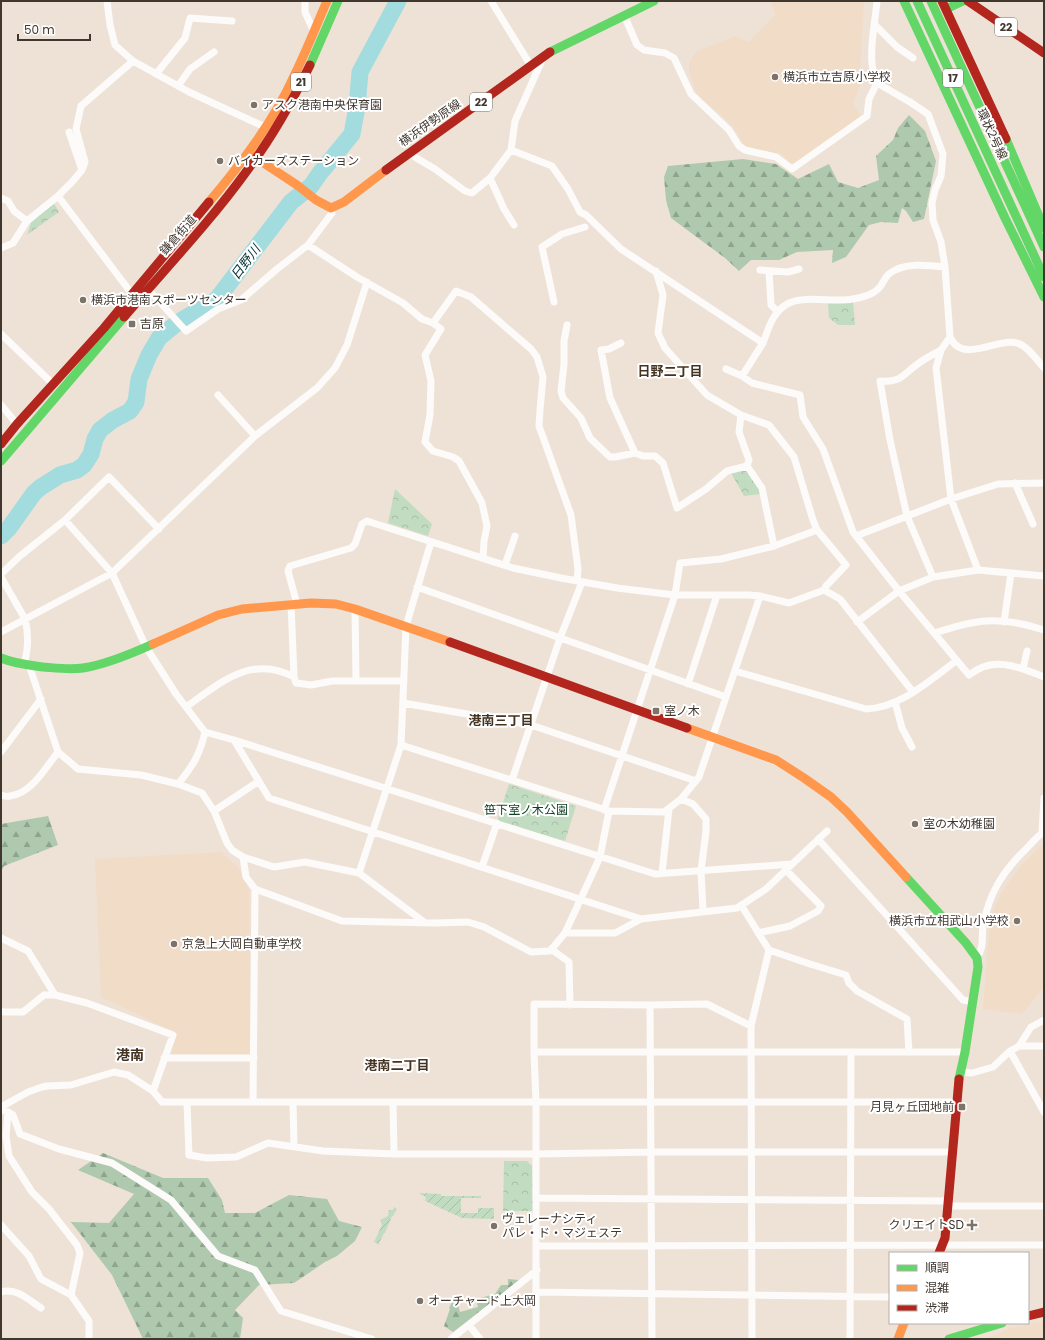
<svg xmlns="http://www.w3.org/2000/svg" width="1045" height="1340" font-family="Poppins,'Noto Sans JP',sans-serif">
<style>
.built{fill:#f1dcc8}
.forest{fill:url(#forest-firs)}
.park{fill:url(#park-crowns)}
.garden{fill:url(#garden-furrows)}
.lines{fill:none;stroke-linecap:round;stroke-linejoin:round}
.river{stroke:#a3dcdf;stroke-width:17}
.street{stroke:#fcfbf9;stroke-width:7}
.fast{stroke:#63d668;stroke-width:9}
.slow{stroke:#ff974d;stroke-width:9}
.jam{stroke:#b3261e;stroke-width:9}
.poi-dot{fill:#7d7369;stroke:#fff;stroke-width:1.5}
.labels{text-anchor:middle;stroke-width:4;stroke-linejoin:round;paint-order:stroke}
.shield{fill:#fff;stroke:#79736d;stroke-width:1}
.shield-label{font-size:11px;font-weight:bold;fill:#40372f}
.poi-label{font-size:12px;fill:#40372f;stroke:#fff;text-anchor:start}
.street-label{font-size:12px;fill:#40372f;stroke:#fff}
.park-label{font-size:12px;fill:#134126;stroke:#fff}
.water-label{font-size:13px;font-style:italic;fill:#043135;stroke:#fff}
.neighbourhood-label{font-size:13px;font-weight:bold;fill:#443321;stroke:#fff}
.quarter-label{font-size:14px;font-weight:bold;fill:#443321;stroke:#fff}
</style>
<defs>
<pattern id="forest-firs" width="22" height="20" patternUnits="userSpaceOnUse"><rect width="22" height="20" fill="#aec9ae"/><path d="M5 1l3.5 6h-7zM16 11l3.5 6h-7z" fill="#8fa48e"/></pattern>
<pattern id="park-crowns" width="20" height="18" patternUnits="userSpaceOnUse"><rect width="20" height="18" fill="#c2dcc1"/><path d="M2 6a3 3 0 1 1 6 0M12 15a3 3 0 1 1 6 0" fill="none" stroke="#a8bda6"/></pattern>
<pattern id="garden-furrows" width="10" height="10" patternUnits="userSpaceOnUse"><rect width="10" height="10" fill="#c2dcc1"/><path d="M-1 1l2-2M0 10L10 0M9 11l2-2" fill="none" stroke="#a8bda6"/></pattern>
</defs>
<rect width="100%" height="100%" fill="#eee2d6"/>
<!-- built -->
<path class="built" d="M781 1 864 2 860 68 861 83 853 104 861 116 796 164 791 163 779 152 776 154 749 148 744 145 733 126 698 95 695 89 689 71V62L697 51 735 36 748 42 776 14 771 3Z
M1044 844V987L1022 1014 983 1009 989 932 993 910 1001 894 1019 868 1036 850Z
M221 852 239 868 249 890 251 1056 170 1054 176 1033 101 997 95 859Z
M1044 1321V1339H980L996 1335 1007 1329Z"/>
<!-- forest -->
<path class="forest" d="M909 115 925 131 936 161 924 219 913 222 906 211 902 208 898 223 881 222 869 225 846 257 832 263 833 250 797 252 779 260H751L739 271 725 258 671 218 666 200 664 177 668 166 743 159 776 164 798 179 829 164 838 182 858 188 879 180 876 156 893 140 898 128Z
M48 816 58 845 4 866 1 872V824Z
M103 1153 163 1178H208L222 1200 225 1213H255L289 1195 327 1199 339 1221 362 1227 355 1241 337 1256 325 1262 294 1283 259 1285 235 1310 243 1318 240 1339H143L112 1275 71 1222 109 1223 134 1194 78 1170Z
M508 1279 519 1280 474 1316 453 1332 444 1326 450 1309 449 1308 453 1300 457 1301 460 1312 478 1307 476 1299 495 1294 501 1285H508Z"/>
<!-- park -->
<path class="park" d="M53 202 59 212 27 235 31 223Z
M853 302 855 325H838L829 318 828 303Z
M746 469 760 488 761 494 744 496 731 473Z
M395 489 432 524 428 536 388 523Z
M509 784 576 806 565 841 497 821Z
M504 1161H527L532 1166 533 1211H503Z"/>
<!-- garden -->
<path class="garden" d="M420 1193 441 1194V1196H481V1198H461V1213H478V1208H494V1219L462 1218 425 1201 426 1197 420 1194Z
M394 1207 397 1209 393 1216H392L385 1233H384L379 1243 380 1245 374 1242 382 1225 380 1220 388 1216 389 1210H393Z"/>
<g class="lines">
<!-- river -->
<path class="river" d="M1 536 9 528 34 493 41 487 60 475 77 470 84 465 91 454 95 439 100 430 113 420 130 411 136 402 139 379 149 355 159 338 177 323 217 299 291 202 311 186 320 173 352 134 357 107 360 72 398 1"/>
<!-- street -->
<path class="street" d="M107 1 110 25 115 45 133 61 189 92 265 127
M305 1V12L314 32
M491 1 531 66
M877 1C875 25 866 61 877 83L910 102 928 114 943 154 941 176 935 190 932 203 933 220 941 242 945 267 950 337C963 366 1000 335 1020 344 1030 349 1037 360 1044 368
M624 15 637 45 644 50 665 53 674 58 691 94 729 130 739 146 745 150 776 157 792 169 867 116 869 99 877 83
M875 25 897 47 913 58
M156 74 185 38 190 18 232 21
M178 86 190 69 214 52
M69 132 82 170
M511 150 552 166 568 189 580 212 586 215 621 249 763 343 742 376
M408 153 435 169 465 191 472 193 490 178 511 150 515 121 543 58
M490 178 504 209 514 225
M58 196 132 294
M1 198 8 201 14 211 27 221
M308 245 357 277 403 303 422 319 433 323 441 329 425 355 431 381 430 415 425 442 433 451 453 457 459 461 482 503 487 526 484 541 483 558
M1 248 13 243 27 221 58 196 72 182 82 170 85 162 76 129 81 106 133 61
M760 270 788 272 799 269
M656 271 663 295 658 333 665 348 707 395 741 415 769 425 794 457 813 520 817 530 846 565 826 586 824 590
M769 271 771 305 777 311
M148 289 186 331 218 309 241 300 277 269 308 245 332 213 331 208
M554 302 542 247 562 234 585 227
M433 323 456 291 471 297 531 349 537 357 543 377 540 410 539 426 571 515 578 569 577 581
M567 325 564 341V364L561 391 563 398 581 418 590 438 610 457H615L635 453 643 456H655L663 463 677 508 706 489 727 471 747 466 749 460 739 432 741 415
M1 334 53 384
M950 337 941 350 936 368 951 499 978 570
M621 343 609 349 601 350 610 398 635 453
M763 343C769 327 773 311 789 303 806 295 834 303 853 299 863 297 873 295 880 287 883 283 885 277 889 274 903 262 928 265 945 267
M726 369 742 376 752 383 800 395 803 417 823 449 853 532 899 591 969 675C973 672 978 669 983 667 1002 659 1026 670 1044 677
M218 395 255 436
M1 405 17 424
M747 466 762 488 774 546
M1015 483 1033 524
M65 520 112 573 146 647 176 694 205 732 234 740 269 798 641 919 737 908 766 889 827 831
M856 536 951 499 998 484 1044 483
M505 565 515 536
M1 574 20 556 65 520 109 477 159 529
M1 577 25 619C29 634 28 650 24 665
M933 577 907 516 890 440 880 381C902 383 903 374 919 363 926 358 934 354 941 350
M417 587 726 697
M291 604 294 677 296 683 311 685 332 681H404
M297 604 288 571 290 566 351 548 355 544 362 524 367 521 513 568 561 578 617 588 675 595H749L760 596 789 603 824 590 840 599 913 692
M355 609 356 681
M857 622 899 591 933 577 978 570 1044 576
M1004 622 1011 573
M1 632 112 573 255 436 317 388 335 368 347 345 367 282
M934 633C951 628 968 622 986 621 1005 620 1026 624 1044 630
M29 665 58 752 78 769 141 775 178 784 202 793 214 811
M1023 669 1027 651
M735 671 866 709C900 708 930 680 956 661
M688 684 717 595
M895 702 902 728 912 747
M403 703 531 725 696 781
M186 707C220 683 251 654 294 677
M234 740 655 874 792 864
M401 745 609 811 664 812 681 799 699 777 760 596
M1 752 41 699
M512 780 560 638 582 582
M259 781 214 811 227 843 232 850 243 857 246 877 255 889 342 921 434 923 468 922 484 927 531 952 550 951 565 933 600 857 609 811
M178 784C193 766 200 754 205 732
M1 795C4 796 8 797 10 796 32 793 46 767 58 752
M681 799 693 804 706 819V831L701 871 703 911
M604 810 675 595 680 563 721 559 774 546 817 530
M1042 833 1044 798
M818 839 963 1000 973 1002
M243 857 274 867 305 862 359 873 424 922
M482 867 497 823
M359 873 401 745 406 626 431 542
M662 873 669 809
M741 905 769 950 751 1026 752 1339
M565 933H615L641 919
M758 933 790 926 818 911 821 906 786 870
M1 938 28 951 55 995H44L23 1012H4L1 1011
M551 949 569 962 570 1005
M769 950 810 964 846 975 849 983 857 991 907 1019 909 1052
M977 958C985 945 981 939 983 926 989 893 1003 871 1026 849 1032 843 1037 836 1044 832
M55 995 87 1003 173 1035 153 1091
M650 1005 652 1339
M1019 1046H1044
M1010 1051 1044 1112
M534 1052H965
M164 1058H254
M960 1072 972 1073 993 1067 1010 1051 1019 1046 1031 1027 1044 1020
M253 1102 255 889
M293 1102 294 1146
M393 1102 394 1154
M187 1103 189 1155 207 1158 236 1157 268 1143 323 1151 394 1154H536L651 1152H952
M1 1107 28 1092 42 1087 47 1086 71 1085 114 1072 128 1075 153 1091 162 1102H956
M1 1109 13 1115 20 1134 59 1149 112 1163 171 1200 218 1256 255 1270 281 1311 372 1339
M8 1112 6 1136 9 1156 32 1192 49 1209 77 1245 80 1253 71 1295
M536 1198 948 1201
M948 1206H1044
M1 1225 29 1256 41 1279 71 1295 89 1321V1339
M537 1246 1044 1245
M1 1292C16 1287 29 1300 41 1308
M536 1292 890 1297
M469 1325 480 1339
M451 1339 537 1270
M536 1339V1102L534 1052V1004L650 1005 707 1004 751 1026
M850 1339 851 1052"/>
<!-- fast -->
<path class="fast" d="M904 1 1005 218 1044 297
M917 1 1044 277
M931 1 1044 247
M946 9 963 1
M550 52 654 1
M310 65 338 1
M1006 139 1044 228
M1 461 124 317
M1 658C15 664 28 665 43 667 56 668 70 670 83 668 104 665 133 653 153 644
M906 877 966 943 977 958 978 967 965 1052 959 1079
M949 1339 1002 1323"/>
<!-- slow -->
<path class="slow" d="M250 154 297 185 316 200 331 208 344 202 386 170
M209 202C242 163 273 122 294 76 306 52 316 26 327 1
M153 644 218 615 242 609 311 603 336 604 355 609 450 642
M687 728 776 760 804 778 831 797 847 812 906 877
M898 1339 904 1323"/>
<!-- jam -->
<path class="jam" d="M942 1 1006 139
M968 1 1044 53
M386 170 550 52
M124 317C165 269 209 223 246 172 271 139 292 102 310 65
M1 444 17 424 104 328 209 202
M450 642 687 728
M939 1253 945 1238 959 1079
M1028 1316 1044 1312"/>
</g>
<!-- markers -->
<g class="poi-dot">
<circle cx="775" cy="77" r="4"/>
<circle cx="254" cy="105" r="4"/>
<circle cx="220" cy="161" r="4"/>
<circle cx="83" cy="300" r="4"/>
<rect x="128" y="320" width="8" height="8" rx="2"/>
<rect x="652" y="707" width="8" height="8" rx="2"/>
<circle cx="915" cy="824" r="4"/>
<circle cx="1017" cy="921" r="4"/>
<circle cx="174" cy="944" r="4"/>
<rect x="958" y="1103" width="8" height="8" rx="2"/>
<path d="M970 1219h4v4h4v4h-4v4h-4v-4h-4v-4h4z"/>
<circle cx="494" cy="1226" r="4"/>
<circle cx="420" cy="1301" r="4"/>
</g>
<g class="labels">
<!-- shield labels -->
<g class="shield">
<rect x="995" y="18" width="22" height="18" rx="3"/>
<rect x="943" y="69" width="20" height="18" rx="3"/>
<rect x="291" y="73" width="20" height="18" rx="3"/>
<rect x="470" y="93" width="22" height="18" rx="3"/>
</g>
<g class="shield-label">
<text x="1006" y="31">22</text>
<text x="953" y="82">17</text>
<text x="301" y="86">21</text>
<text x="481" y="106">22</text>
</g>
<!-- poi labels -->
<g class="poi-label">
<text x="783" y="81">横浜市立吉原小学校</text>
<text x="262" y="109">アスク港南中央保育園</text>
<text x="228" y="165">バイカーズステーション</text>
<text x="91" y="304">横浜市港南スポーツセンター</text>
<text x="140" y="328">吉原</text>
<text x="664" y="715">室ノ木</text>
<text x="923" y="828">室の木幼稚園</text>
<text x="1009" y="925" text-anchor="end">横浜市立相武山小学校</text>
<text x="182" y="948">京急上大岡自動車学校</text>
<text x="954" y="1111" text-anchor="end">月見ヶ丘団地前</text>
<text x="502" y="1223">ヴェレーナシティ<tspan x="502" dy="14">パレ・ド・マジェステ</tspan></text>
<text x="964" y="1229" text-anchor="end">クリエイトSD</text>
<text x="428" y="1305">オーチャード上大岡</text>
</g>
<!-- street labels -->
<g class="street-label">
<text transform="translate(430 123) rotate(-35)" y="4">横浜伊勢原線</text>
<text transform="translate(992 134) rotate(65)" y="4">環状2号線</text>
<text transform="translate(178 235) rotate(-49)" y="4">鎌倉街道</text>
</g>
<!-- park labels -->
<g class="park-label">
<text x="526" y="814">笹下室ノ木公園</text>
</g>
<!-- water labels -->
<g class="water-label">
<text transform="translate(245 262) rotate(-53)" y="5">日野川</text>
</g>
<!-- neighbourhood labels -->
<g class="neighbourhood-label">
<text x="670" y="376">日野二丁目</text>
<text x="501" y="725">港南三丁目</text>
<text x="397" y="1070">港南二丁目</text>
</g>
<!-- quarter labels -->
<g class="quarter-label">
<text x="130" y="1060">港南</text>
</g>
</g>
<!-- border -->
<rect width="1045" height="1340" fill="none" stroke="#40372f" stroke-width="4"/>
<!-- legend -->
<rect x="889" y="1252" width="140" height="72" fill="#ffffff" stroke="#b3afac"/>
<rect x="897" y="1265" width="20" height="6" fill="#63d668" stroke="#b3afac"/>
<text x="925" y="1272" font-size="12" fill="#40372f">順調</text>
<rect x="897" y="1285" width="20" height="6" fill="#ff974d" stroke="#b3afac"/>
<text x="925" y="1292" font-size="12" fill="#40372f">混雑</text>
<rect x="897" y="1305" width="20" height="6" fill="#b3261e" stroke="#b3afac"/>
<text x="925" y="1312" font-size="12" fill="#40372f">渋滞</text>
<!-- scale -->
<path d="M18 34v6h72v-6" fill="none" stroke="#40372f" stroke-width="2"/>
<text x="24" y="34" font-size="12" fill="#40372f" stroke="#ffffff" stroke-width="3" paint-order="stroke">50 m</text>
</svg>
